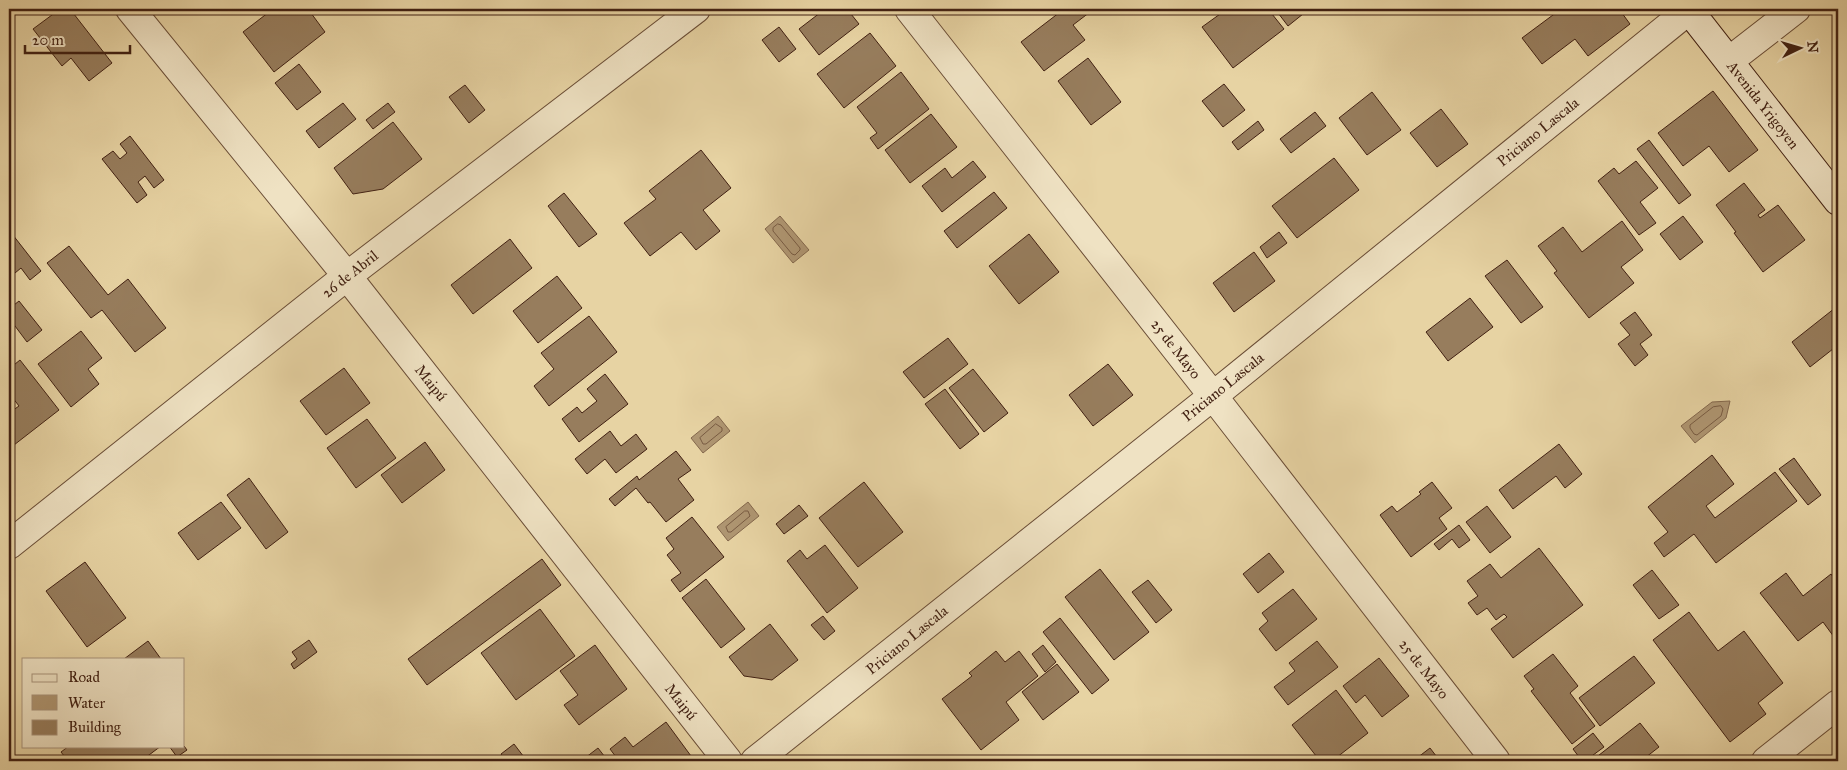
<svg xmlns="http://www.w3.org/2000/svg" width="1847" height="770" font-family="'IM FELL Great Primer',serif">
<style>
.water{fill:#af9672;stroke:#83674c}
.lines{fill:none;stroke-linecap:round;stroke-linejoin:round}
.shore{stroke:#785b42;stroke-width:1}
.building{fill:#977d5d;stroke:#412012}
.minor-casing{stroke:#6a4d36;stroke-width:30}
.secondary-casing{stroke:#412012;stroke-width:30}
.minor{stroke:#efe2c3;stroke-width:28}
.secondary{stroke:#efe2c3;stroke-width:28}
.labels{text-anchor:middle;stroke-width:4.5;stroke-linejoin:round;paint-order:stroke}
.street-label{font-size:15px;fill:#412012;stroke:#efe2c3}
</style>
<rect width="100%" height="100%" fill="#e7d3a3"/>
<filter id="stains"><feTurbulence type="fractalNoise" baseFrequency=".004" numOctaves="4"/><feColorMatrix values="0 0 0 0 .2 0 0 0 0 .09 0 0 0 0 .02 0 0 0 .5 -.17"/></filter>
<radialGradient id="worn" r=".72"><stop offset=".6" stop-color="#630" stop-opacity="0"/><stop offset="1" stop-color="#630" stop-opacity=".3"/></radialGradient>
<!-- water -->
<path class="water" d="M780 216 809 250 793 263 765 229Z
M1730 401 1726 418 1695 443 1681 426 1712 402Z
M718 416 730 431 703 453 691 438Z
M748 502 759 516 728 541 717 527Z"/>
<g class="lines">
<!-- shore -->
<path class="shore" d="M778 224 781 225 800 248V250L795 255 792 254 773 231V228Z
M1721 406 1723 409 1721 416 1697 435 1694 434 1690 428V425L1713 407Z
M716 424 722 428V431L706 444H703L700 438Z
M745 511H748L750 516 731 532H728L726 527Z"/>
</g>
<!-- building -->
<path class="building" d="M60 9H70L112 63 89 81 71 58 62 66 33 29Z
M273 9H308L325 32 274 72 243 32Z
M825 9H847L859 24 819 55 799 29Z
M1064 9H1094L1073 25 1085 40 1044 71 1021 42Z
M1227 9H1268L1284 29 1233 68 1202 27Z
M1275 9H1307L1308 10 1288 26Z
M1561 9H1619L1630 24 1588 56 1575 39 1542 64 1522 38Z
M779 27 796 49 779 62 762 40Z
M870 33 896 66 844 108 817 74Z
M1088 58 1121 102 1091 125 1058 81Z
M299 64 321 92 297 110 275 83Z
M901 72 929 109 878 149 870 138 877 133 857 107Z
M1224 84 1245 110 1223 127 1202 101Z
M465 85 485 110 469 123 449 97Z
M1713 91 1758 150 1729 172 1709 146 1683 166 1658 133Z
M1372 92 1401 130 1367 155 1339 118Z
M343 103 356 119 319 148 306 131Z
M388 103 395 112 373 129 366 120Z
M1441 109 1468 144 1437 167 1410 133Z
M1315 112 1326 126 1291 153 1280 139Z
M931 114 957 147 910 183 885 150Z
M1258 121 1264 130 1238 150 1232 142Z
M393 122 422 159 383 189 353 194 334 168Z
M130 136 164 180 154 188 145 176 138 182 147 195 137 203 102 159 113 151 120 159 127 153 120 144Z
M1649 140 1691 195 1679 204 1637 149Z
M701 150 731 188 703 210 720 231 696 250 681 232 650 256 624 223 656 199 649 191Z
M1334 158 1359 190 1297 238 1272 206Z
M973 161 986 177 942 212 922 186 945 168 952 178Z
M1636 161 1658 188 1640 202 1656 223 1639 235 1598 181 1614 168 1619 174Z
M1744 183 1765 210 1758 215 1760 218 1778 205 1805 240 1763 272 1734 233 1736 232 1716 205Z
M994 192 1007 208 957 248 944 231Z
M564 193 597 234 579 247 548 206Z
M1683 216 1703 242 1680 260 1660 234Z
M1622 221 1643 250 1621 267 1634 283 1589 318 1554 273 1557 271 1538 246 1563 227 1582 252Z
M9 230 41 271 30 280 21 268 9 278Z
M1279 232 1287 243 1267 258 1260 247Z
M1029 234 1059 272 1019 304 989 266Z
M510 239 532 268 473 314 451 285Z
M69 246 108 295 128 279 166 328 135 352 102 310 91 318 47 263Z
M1254 252 1275 281 1234 312 1213 283Z
M1507 260 1543 307 1521 323 1485 276Z
M557 276 582 308 538 343 513 311Z
M1470 298 1493 327 1448 361 1426 332Z
M19 301 42 330 27 342 9 318V309Z
M1835 308 1838 312V345L1810 367 1792 342Z
M1635 312 1652 335 1640 344 1648 355 1635 366 1618 344 1630 335 1620 323Z
M589 316 617 352 549 406 534 386 554 369 541 353Z
M81 331 102 358 88 369 99 384 71 407 38 364Z
M948 338 968 364 924 398 903 372Z
M20 360 59 410 14 445 9 438V413L19 406 9 393V369Z
M1108 364 1133 395 1093 426 1069 395Z
M344 368 370 403 326 435 300 401Z
M973 369 1008 413 984 432 949 388Z
M605 374 628 404 579 442 562 419 577 407 582 413 597 401 587 389Z
M945 389 979 434 960 449 925 404Z
M367 419 396 458 356 488 327 448Z
M610 431 621 446 636 434 647 449 616 473 605 459 587 474 575 459Z
M425 442 445 470 402 503 381 475Z
M1559 444 1582 474 1565 488 1556 476 1513 509 1499 490Z
M676 451 691 470 678 479 694 500 666 522 650 502 648 503 636 488 615 506 609 499 637 476 639 480Z
M1712 455 1734 484 1706 506 1715 518 1775 472 1797 501 1716 563 1694 534 1664 557 1654 543 1668 532 1648 507Z
M1794 458 1821 495 1808 505 1779 469Z
M249 478 288 532 266 549 227 495Z
M864 482 903 532 858 567 819 518Z
M1432 482 1452 508 1439 518 1447 529 1411 557 1380 515 1392 506 1397 512 1421 494 1419 492Z
M221 502 241 528 198 560 178 533Z
M799 505 808 516 784 534 776 524Z
M1487 506 1511 537 1490 553 1466 522Z
M692 517 724 557 680 592 671 580 681 573 667 555 674 549 666 538Z
M1459 525 1470 540 1459 548 1452 539 1439 550 1434 544Z
M825 545 858 588 827 613 787 561 800 550 807 559Z
M1539 548 1583 605 1513 658 1491 629 1507 617 1504 614 1496 620 1487 608 1477 615 1468 603 1478 596 1467 581 1490 564 1501 578Z
M1269 553 1284 572 1258 593 1243 574Z
M542 559 561 585 427 685 408 659Z
M85 562 126 618 87 647 46 591Z
M1100 569 1149 632 1114 660 1065 597Z
M1652 570 1679 605 1659 619 1633 585Z
M1786 573 1803 596 1831 574 1838 584V634L1834 637 1823 622 1798 641 1760 593Z
M706 579 745 629 721 648 682 598Z
M1148 580 1172 610 1156 623 1132 592Z
M1293 589 1317 619 1276 651 1259 629 1268 621 1262 613Z
M540 609 575 656 516 700 481 653Z
M1689 612 1718 651 1744 631 1783 683 1758 703 1766 714 1730 742 1653 640Z
M823 616 835 631 824 640 811 625Z
M1060 618 1109 680 1092 694 1043 632Z
M770 624 798 660 772 680 744 676 729 657Z
M309 640 317 652 294 669 291 664 297 659 292 652Z
M148 641 161 659H124Z
M1317 641 1338 667 1288 705 1274 687 1295 671 1289 663Z
M595 645 627 689 579 725 564 705 578 695 560 671Z
M1043 645 1056 662 1045 672 1032 654Z
M996 651 1005 662 1019 651 1038 676 1006 702 1019 720 981 750 942 699 972 676 969 673Z
M1553 654 1578 686 1570 693 1595 726 1572 744 1531 691 1534 689 1524 676Z
M1634 656 1655 683 1600 726 1579 698Z
M1379 658 1409 696 1382 717 1365 695 1356 703 1343 686Z
M1057 664 1079 692 1043 720 1022 692Z
M1336 690 1368 733 1332 761H1320L1292 725Z
M666 722 691 756 683 761H619L610 749 625 737 633 747Z
M1640 723 1659 747 1641 761H1596L1594 759Z
M1593 733 1604 747 1585 761H1582L1573 749Z
M514 744 527 761H506L501 754Z
M69 746H161L141 761H68L61 752Z
M169 746H184L187 750 177 757Z
M598 748 608 761H581Z
M1430 748 1440 761H1413Z"/>
<g class="lines">
<!-- minor casing -->
<g class="minor-casing">
<path id="minor" d="M130 9 347 276 728 761
M909 9 1213 396 1496 761
M1729 61 1796 9
M9 545 347 276 696 9
M755 761 1213 396 1689 10
M1766 761 1838 704"/>
</g>
<!-- secondary casing -->
<g class="secondary-casing">
<path id="secondary" d="M1688 9 1838 201"/>
</g>
<!-- minor -->
<use href="#minor" class="minor"/>
<!-- secondary -->
<use href="#secondary" class="secondary"/>
</g>
<g class="labels">
<!-- street labels -->
<g class="street-label">
<text transform="translate(1763 105) rotate(52)" y="5">Avenida Yrigoyen</text>
<text transform="translate(1538 132) rotate(-39)" y="5">Priciano Lascala</text>
<text transform="translate(350 274) rotate(-38)" y="5">26 de Abril</text>
<text transform="translate(1176 349) rotate(52)" y="5">25 de Mayo</text>
<text transform="translate(431 383) rotate(52)" y="5">Maipú</text>
<text transform="translate(1223 387) rotate(-39)" y="5">Priciano Lascala</text>
<text transform="translate(907 640) rotate(-39)" y="5">Priciano Lascala</text>
<text transform="translate(1424 669) rotate(52)" y="5">25 de Mayo</text>
<text transform="translate(681 702) rotate(52)" y="5">Maipú</text>
</g>
</g>
<!-- margin -->
<rect width="1847" height="770" fill="none" stroke="#e7d3a3" stroke-width="30"/>
<rect x="10" y="10" width="1827" height="750" fill="none" stroke="#412012" stroke-width="2.5"/>
<rect x="15" y="15" width="1817" height="740" fill="none" stroke="#412012"/>
<!-- legend -->
<rect x="22" y="658" width="162" height="90" fill="#efe2c3" stroke="#a9947c"/>
<rect x="32" y="674" width="25" height="8" fill="#efe2c3" stroke="#a9947c"/>
<text x="68" y="682" font-size="15" fill="#412012">Road</text>
<rect x="32" y="695" width="25" height="15" fill="#af9672" stroke="#a9947c"/>
<text x="68" y="708" font-size="15" fill="#412012">Water</text>
<rect x="32" y="720" width="25" height="15" fill="#977d5d" stroke="#a9947c"/>
<text x="68" y="732" font-size="15" fill="#412012">Building</text>
<!-- north arrow -->
<g transform="translate(1800 48) rotate(85)" stroke="#efe2c3" stroke-width="4" paint-order="stroke">
<path d="M0-4L9 19L0 12L-9 19Z" fill="#412012"/>
<text y="-8" font-size="14" font-weight="bold" text-anchor="middle" fill="#412012">N</text>
</g>
<!-- scale -->
<path d="M25 45v8h105v-8" fill="none" stroke="#412012" stroke-width="2.5"/>
<text x="32" y="45" font-size="15" fill="#412012" stroke="#efe2c3" stroke-width="4" paint-order="stroke">20 m</text>
<rect width="100%" height="100%" filter="url(#stains)"/>
<rect width="100%" height="100%" fill="url(#worn)"/>
</svg>
